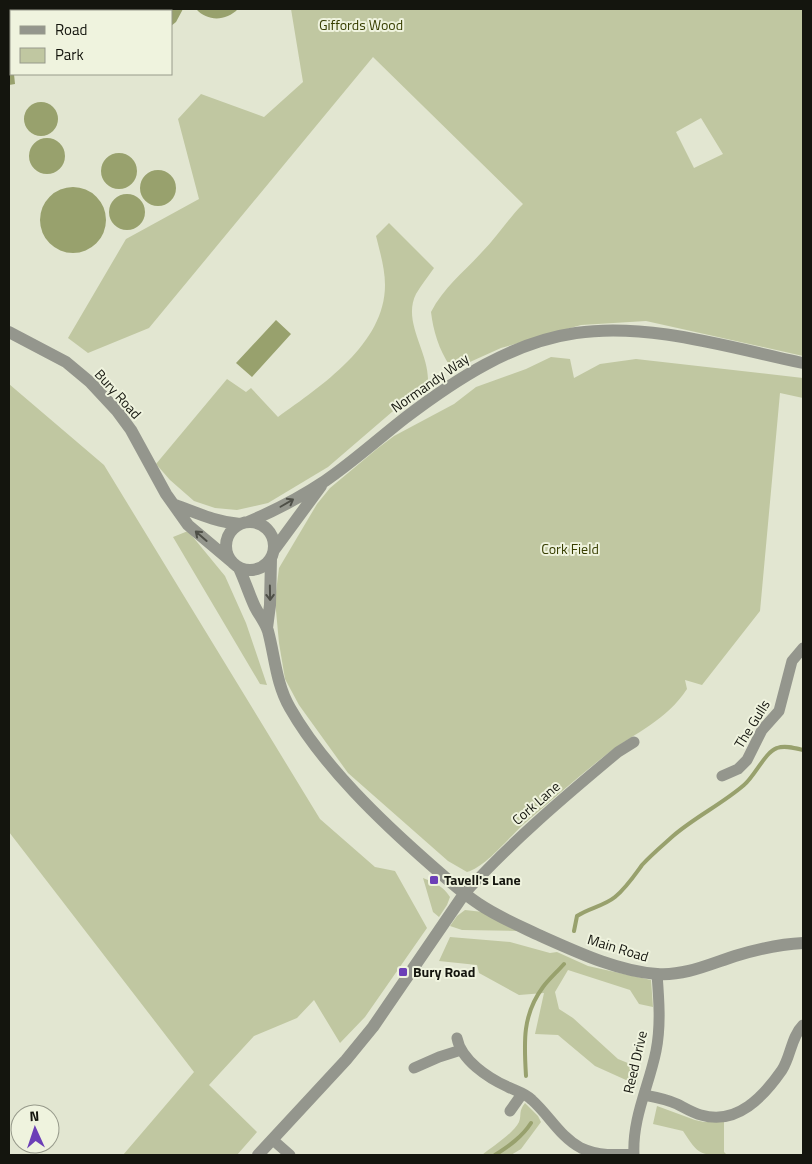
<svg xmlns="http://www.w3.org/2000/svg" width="812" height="1164" font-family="'Titillium Web',sans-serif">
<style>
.green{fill:#c0c7a1;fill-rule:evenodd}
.water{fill:#98a16d}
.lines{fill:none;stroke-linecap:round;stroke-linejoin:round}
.stream{stroke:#98a16d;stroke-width:4}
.minor{stroke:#94968d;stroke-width:11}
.tertiary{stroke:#94968d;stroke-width:12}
.oneway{stroke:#4e4f47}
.poi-dot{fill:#6c3fb7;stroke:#eff3de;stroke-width:2}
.labels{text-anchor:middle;stroke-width:4;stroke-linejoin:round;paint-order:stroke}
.park-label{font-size:14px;fill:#373e00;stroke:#eff3de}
.street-label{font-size:14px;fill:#14150e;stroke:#eff3de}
.poi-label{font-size:14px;font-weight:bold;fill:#14150e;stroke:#eff3de;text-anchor:start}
</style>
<rect width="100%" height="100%" fill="#e2e6d1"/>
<!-- green -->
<path class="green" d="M291 9H803V356L646 321 581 325 501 348 461 366H450C439 350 433 330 431 312 444 287 464 272 482 252 497 237 508 219 523 204L373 57 149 328 88 353 68 338 126 239 199 199 178 119 201 94 264 117 303 82ZM701 118 723 154 694 168 676 132Z
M389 223 434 268C428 277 421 285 416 294 402 322 429 352 428 381L328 467 268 503 237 510 215 508 194 501 170 480 156 464 227 379 246 392 251 388 278 417C321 386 385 344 385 285 385 269 380 252 376 236Z
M551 357 570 359 574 378 600 364 636 359 803 378V398L780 393 760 611 702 685 685 680 687 689C666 721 636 732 607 754 579 776 552 800 525 823 509 837 486 867 467 872L448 861 348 773 299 705 285 679 279 643 275 600 279 568 317 504 330 488 378 448 394 436 454 404 476 387 526 369Z
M9 384 104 465 320 819 375 867 395 871 427 928 365 1017 340 1043 314 1000 297 1018 254 1036 209 1085 257 1132 237 1155H123L194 1072 9 832Z
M188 531 225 576 246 623 267 685 260 684 173 537Z
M423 878C435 883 443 886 450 897L447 905 439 917 433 912Z
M465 910 483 912 518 931 462 930 450 926 457 916Z
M450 937 510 942 550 953 557 952 588 966 651 980 653 1007 639 1004 630 990 568 970 555 992 559 1009 573 1018 618 1059 640 1068 637 1085 595 1066 558 1035 535 1034 544 993 519 995 479 973 477 965 439 961Z
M525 1103 538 1116 541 1122 521 1149 511 1155H482C492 1147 514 1133 519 1122 522 1114 518 1112 525 1103Z
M657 1106 695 1120 704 1122H724V1152L727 1155C699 1155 699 1155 683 1131L653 1124Z"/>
<!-- water -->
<path class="water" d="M21 9H108V11H21Z
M130 9H183L176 22 171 26V11H130Z
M196 9H238C226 21 208 22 196 9Z
M9 46 11 74H14L15 84 9 85Z
M24 119a17 17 0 1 1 34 0a17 17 0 1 1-34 0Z
M29 156a18 18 0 1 1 36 0a18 18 0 1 1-36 0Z
M101 171a18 18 0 1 1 36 0a18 18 0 1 1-36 0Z
M140 188a18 18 0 1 1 36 0a18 18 0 1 1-36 0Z
M40 220a33 33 0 1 1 66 0a33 33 0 1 1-66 0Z
M109 212a18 18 0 1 1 36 0a18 18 0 1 1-36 0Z
M276 320 291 334 252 377 236 363Z"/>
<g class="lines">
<!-- stream -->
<path class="stream" d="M574 931 577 916C589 908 604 906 615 897 626 888 634 876 642 865 651 855 663 845 673 836 695 817 722 804 744 785 755 776 765 752 777 748 785 745 795 748 803 750
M526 1076C524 1043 522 1015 543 987 549 979 557 972 564 964
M495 1155C509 1146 522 1137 531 1123"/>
<!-- minor -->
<path class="minor" d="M722 776 738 769 747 760 762 730 779 711 792 661 803 648
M464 894C511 842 564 797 618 752L634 742
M457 1038C461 1060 488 1078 508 1087 516 1091 525 1093 532 1100 549 1115 560 1137 581 1148 598 1156 616 1155 634 1154
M414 1068 439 1057 461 1050
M644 1095C655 1097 666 1099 677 1104 685 1108 693 1113 701 1115 737 1126 764 1096 782 1070 791 1056 791 1037 803 1025
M510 1111 522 1094
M273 1140 290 1155
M634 1155C632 1118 649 1086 656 1051 661 1026 659 1000 657 974"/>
<!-- tertiary -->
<path class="tertiary" d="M9 332 66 362 90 382 117 411 131 430 166 494 188 525 232 562
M175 505C197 513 216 522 240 524
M248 522C274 511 301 497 325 481 353 462 378 439 405 418 455 380 512 342 576 333 649 322 731 348 803 363
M226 546a24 24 0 1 1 48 0a24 24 0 1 1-48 0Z
M274 550 321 486
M239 568C245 581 249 594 255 607 259 615 265 622 268 631 275 657 276 684 290 708 323 766 382 822 431 865 447 879 462 893 479 904 498 917 520 926 541 936 577 952 617 971 657 974 685 976 710 964 735 956 758 949 780 944 803 943
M267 628 270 605 271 558
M258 1155 346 1060 373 1027 464 894"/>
</g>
<!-- one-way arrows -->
<defs><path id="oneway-shaft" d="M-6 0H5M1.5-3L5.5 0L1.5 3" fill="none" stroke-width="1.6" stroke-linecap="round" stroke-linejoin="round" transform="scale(1.25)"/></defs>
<g class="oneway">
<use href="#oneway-shaft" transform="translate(287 503) rotate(-30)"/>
<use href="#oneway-shaft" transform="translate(201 536) rotate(-139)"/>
<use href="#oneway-shaft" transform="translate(270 593) rotate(89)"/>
</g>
<!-- markers -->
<g class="poi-dot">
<rect x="429" y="875" width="10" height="10" rx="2.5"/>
<rect x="398" y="967" width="10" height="10" rx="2.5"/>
</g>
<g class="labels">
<!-- park labels -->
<g class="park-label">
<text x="361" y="30">Giffords Wood</text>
<text x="570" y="554">Cork Field</text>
</g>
<!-- street labels -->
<g class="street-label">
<text transform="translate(430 383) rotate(-35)" y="5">Normandy Way</text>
<text transform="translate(118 394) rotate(48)" y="5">Bury Road</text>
<text transform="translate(752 724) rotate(-58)" y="5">The Gulls</text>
<text transform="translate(536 803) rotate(-41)" y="5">Cork Lane</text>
<text transform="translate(618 948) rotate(17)" y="5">Main Road</text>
<text transform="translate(635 1062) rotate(-77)" y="5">Reed Drive</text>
</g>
<!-- poi labels -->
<g class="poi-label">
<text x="444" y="885">Tavell's Lane</text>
<text x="413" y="977">Bury Road</text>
</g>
</g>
<!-- border -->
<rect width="812" height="1164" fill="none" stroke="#14150e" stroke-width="20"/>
<!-- legend -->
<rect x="10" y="10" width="162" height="65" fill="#eff3de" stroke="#979a8b"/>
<rect x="20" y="26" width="25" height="8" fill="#94968d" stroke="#979a8b"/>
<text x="55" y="35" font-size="15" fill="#14150e">Road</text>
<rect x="20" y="48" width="25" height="15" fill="#c0c7a1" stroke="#979a8b"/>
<text x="55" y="60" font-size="15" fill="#14150e">Park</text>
<!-- north arrow -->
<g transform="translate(35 1129) rotate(357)"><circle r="24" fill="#eff3de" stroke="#979a8b"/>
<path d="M0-4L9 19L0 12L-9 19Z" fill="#6c3fb7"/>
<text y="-8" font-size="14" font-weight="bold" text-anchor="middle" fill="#14150e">N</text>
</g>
</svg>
